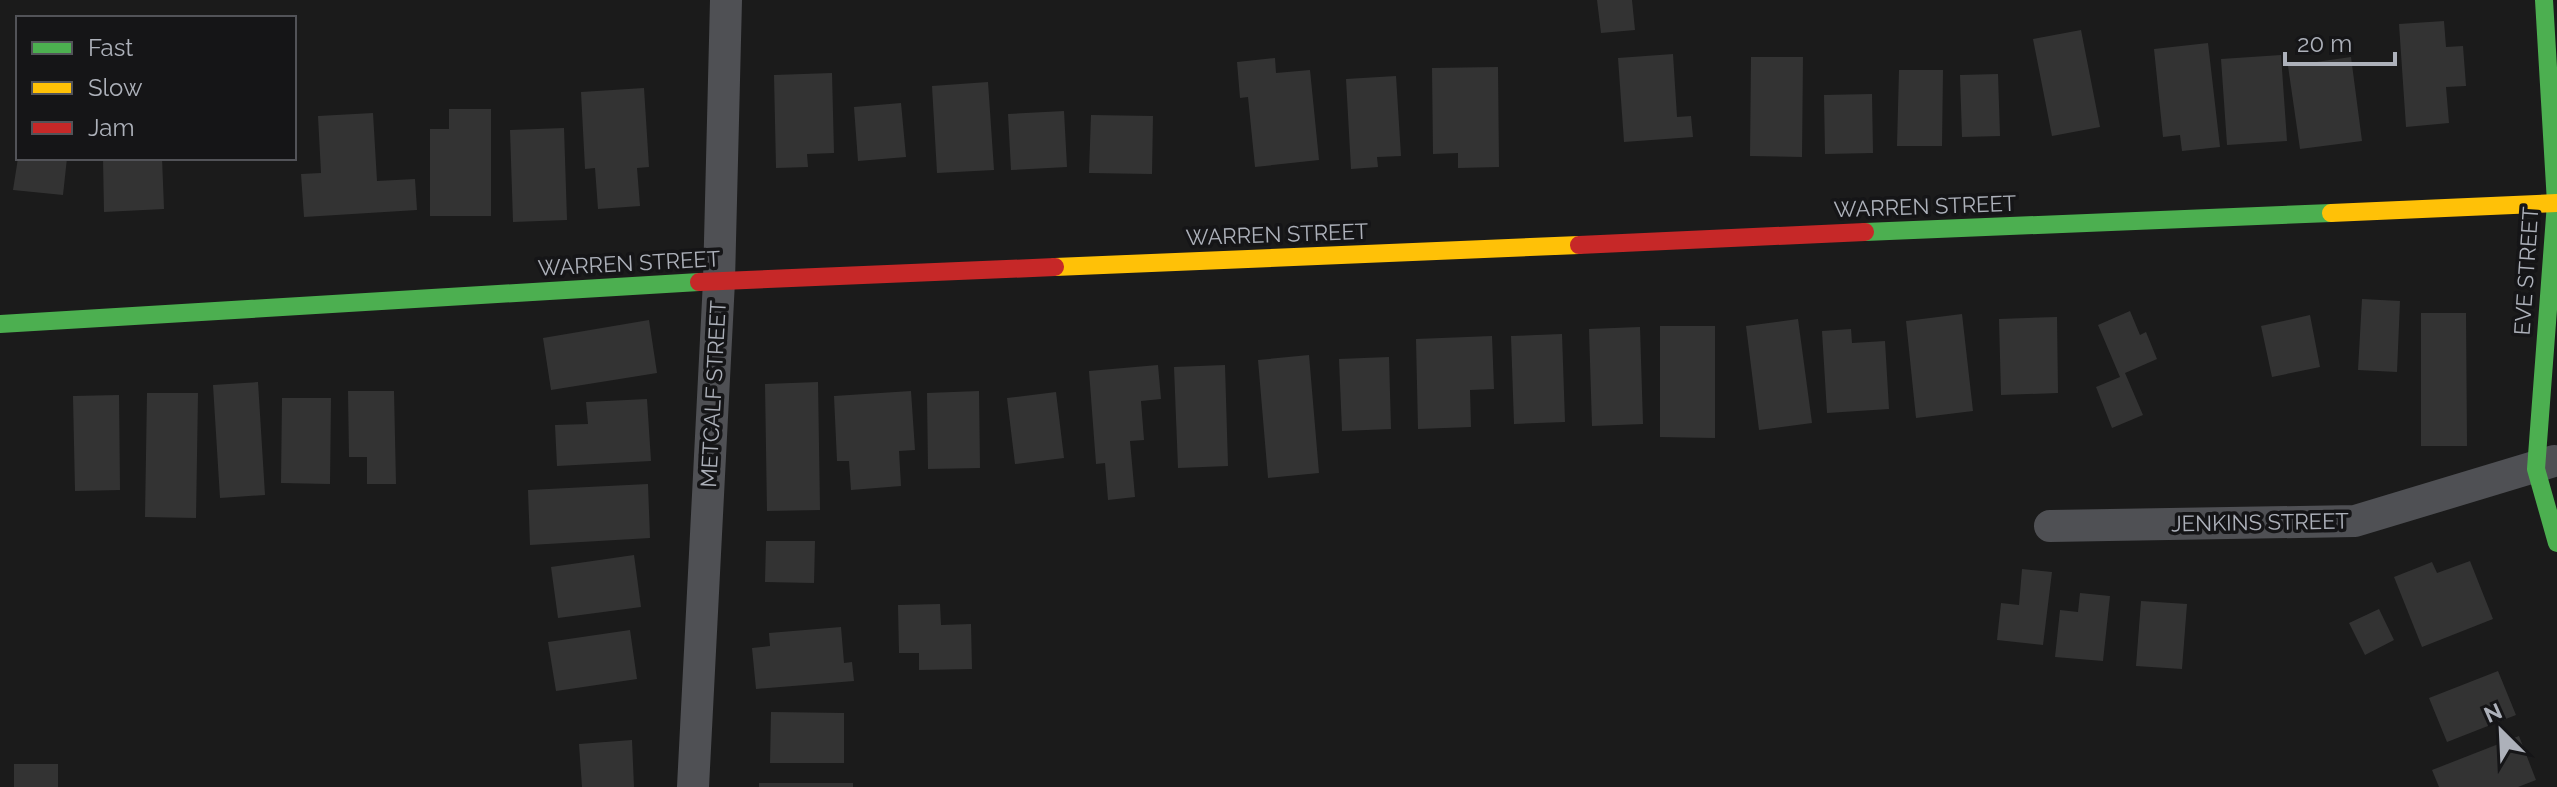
<svg xmlns="http://www.w3.org/2000/svg" width="2557" height="787" font-family="Raleway,sans-serif">
<style>
.building{fill:#333}
.lines{fill:none;stroke-linecap:round;stroke-linejoin:round}
.street{stroke:#4f5054;stroke-width:32}
.fast{stroke:#4caf50;stroke-width:18}
.slow{stroke:#ffc107;stroke-width:18}
.jam{stroke:#c62828;stroke-width:18}
.labels{text-anchor:middle;stroke-width:7;stroke-linejoin:round;paint-order:stroke}
.street-label{font-size:22px;fill:#adb1ba;stroke:#151517}
</style>
<rect width="100%" height="100%" fill="#1b1b1b"/>
<!-- building -->
<path class="building" d="M1597 0H1632L1635 30 1601 33Z
M2444 21 2446 47 2463 46 2466 86 2446 87 2449 123 2406 127 2399 24Z
M2081 30 2100 127 2052 136 2033 39Z
M2208 43 2220 147 2182 151 2180 135 2163 137 2154 49Z
M1673 54 1677 117 1691 116 1693 137 1624 142 1618 58Z
M2281 55 2287 141 2227 145 2221 59Z
M1751 57H1803L1802 157 1750 156Z
M2351 57 2362 141 2300 149 2288 66Z
M1275 58 1276 73 1310 70 1319 160 1255 167 1248 97 1240 98 1237 62Z
M1498 67 1499 167 1458 168V153L1433 154 1432 68Z
M1899 70H1943L1942 146H1897Z
M832 73 834 153 807 154 808 167 776 168 774 75Z
M1998 74 2000 136 1962 137 1960 75Z
M1396 76 1401 156 1377 157 1378 167 1351 169 1346 79Z
M988 82 994 170 937 173 932 86Z
M644 88 649 167 637 168 640 206 598 209 595 168 585 169 581 92Z
M1872 94 1873 153 1825 154 1824 95Z
M901 103 906 157 858 161 854 107Z
M449 109H491V216H430V129H449Z
M1064 111 1067 167 1011 170 1008 114Z
M373 113 377 181 415 179 417 210 304 217 301 174 321 173 318 116Z
M1091 115 1153 116 1152 174 1089 173Z
M564 128 567 220 513 222 510 130Z
M18 158H67L63 195 13 190Z
M103 158H162L164 209 104 212Z
M2362 299 2400 301 2397 372 2358 370Z
M2130 311 2140 335 2146 332 2157 359 2125 373 2143 415 2112 428 2096 387 2120 377 2098 325Z
M2421 313H2466L2467 446H2421Z
M1962 314 1973 411 1916 418 1906 321Z
M2310 315 2320 367 2272 377 2261 326Z
M2057 317 2058 393 2001 395 1999 319Z
M1798 319 1812 423 1759 430 1746 326Z
M649 320 657 373 551 390 543 338Z
M1660 326H1715V438L1660 437Z
M1640 327 1643 424 1592 426 1589 329Z
M1851 329 1852 343 1885 341 1889 409 1827 413 1822 331Z
M1562 334 1565 422 1514 424 1511 336Z
M1492 336 1494 389 1470 390 1471 427 1418 429 1416 339Z
M1309 355 1319 473 1268 478 1258 360Z
M1389 357 1391 429 1342 431 1339 359Z
M1158 365 1161 399 1141 401 1144 440 1130 441 1135 497 1108 500 1105 463 1096 464 1089 371Z
M1225 365 1228 466 1178 468 1174 367Z
M258 382 265 495 220 498 213 385Z
M818 382 820 510 767 511 765 384Z
M348 391H394L396 484H367V457H349Z
M911 391 915 450 899 451 901 486 851 490 849 461H837L834 396Z
M979 391 980 468 928 469 927 393Z
M1056 392 1064 458 1015 464 1007 398Z
M147 393H198L196 518 145 517Z
M119 395 120 490 75 491 73 396Z
M282 398H331L330 484 281 483Z
M647 399 651 461 557 466 555 425 588 424 586 402Z
M648 484 650 538 530 545 528 490Z
M766 541H815L814 583 765 582Z
M634 555 641 607 558 618 551 567Z
M2470 561 2493 619 2422 647 2394 577 2432 562 2437 573Z
M2022 569 2052 572 2043 645 1997 640 2001 603 2019 605Z
M2080 593 2110 596 2103 661 2055 657 2060 610 2078 612Z
M2141 601 2187 604 2182 669 2136 666Z
M940 604 941 625 971 624 972 669 919 670V653H899L898 605Z
M2379 609 2394 640 2365 655 2349 623Z
M841 627 844 663 852 662 854 681 756 689 752 648 770 646 769 633Z
M630 630 637 679 556 691 548 642Z
M2498 671 2516 715 2447 742 2429 698Z
M771 712 844 713V763H770Z
M2519 736 2536 780 2518 787H2439L2432 770Z
M632 740 634 787H582L579 744Z
M14 764H58V787H14Z
M759 783H853V787H759Z"/>
<g class="lines">
<!-- street -->
<path class="street" d="M2050 526 2355 521 2554 461
M693 787 719 281 726 0"/>
<!-- fast -->
<path class="fast" d="M2544 0 2556 203 2536 469 2557 543
M1865 232 2331 213
M0 324 699 282"/>
<!-- slow -->
<path class="slow" d="M2331 213 2557 203
M1055 267 1579 245"/>
<!-- jam -->
<path class="jam" d="M1579 245 1865 232
M699 282 1055 267"/>
</g>
<g class="labels">
<!-- street labels -->
<g class="street-label">
<text transform="translate(1925 206) rotate(-2)" y="8">WARREN STREET</text>
<text transform="translate(1277 234) rotate(-2)" y="8">WARREN STREET</text>
<text transform="translate(629 263) rotate(-3)" y="8">WARREN STREET</text>
<text transform="translate(2526 271) rotate(-86)" y="8">EVE STREET</text>
<text transform="translate(713 394) rotate(-87)" y="8">METCALF STREET</text>
<text transform="translate(2260 522) rotate(-1)" y="8">JENKINS STREET</text>
</g>
</g>
<!-- legend -->
<rect x="16" y="16" width="280" height="144" fill="#151517" stroke="#525358" stroke-width="2"/>
<rect x="32" y="42" width="40" height="12" fill="#4caf50" stroke="#525358" stroke-width="2"/>
<text x="88" y="56" font-size="24" fill="#adb1ba">Fast</text>
<rect x="32" y="82" width="40" height="12" fill="#ffc107" stroke="#525358" stroke-width="2"/>
<text x="88" y="96" font-size="24" fill="#adb1ba">Slow</text>
<rect x="32" y="122" width="40" height="12" fill="#c62828" stroke="#525358" stroke-width="2"/>
<text x="88" y="136" font-size="24" fill="#adb1ba">Jam</text>
<!-- north arrow -->
<g transform="translate(2501 731) rotate(336)" stroke="#151517" stroke-width="6" paint-order="stroke">
<path d="M0-6L14 30L0 20L-14 30Z" fill="#adb1ba"/>
<text y="-12" font-size="22" font-weight="bold" text-anchor="middle" fill="#adb1ba">N</text>
</g>
<!-- scale -->
<path d="M2285 52v12h110v-12" fill="none" stroke="#adb1ba" stroke-width="4"/>
<text x="2297" y="52" font-size="24" fill="#adb1ba" stroke="#151517" stroke-width="6" paint-order="stroke">20 m</text>
</svg>
